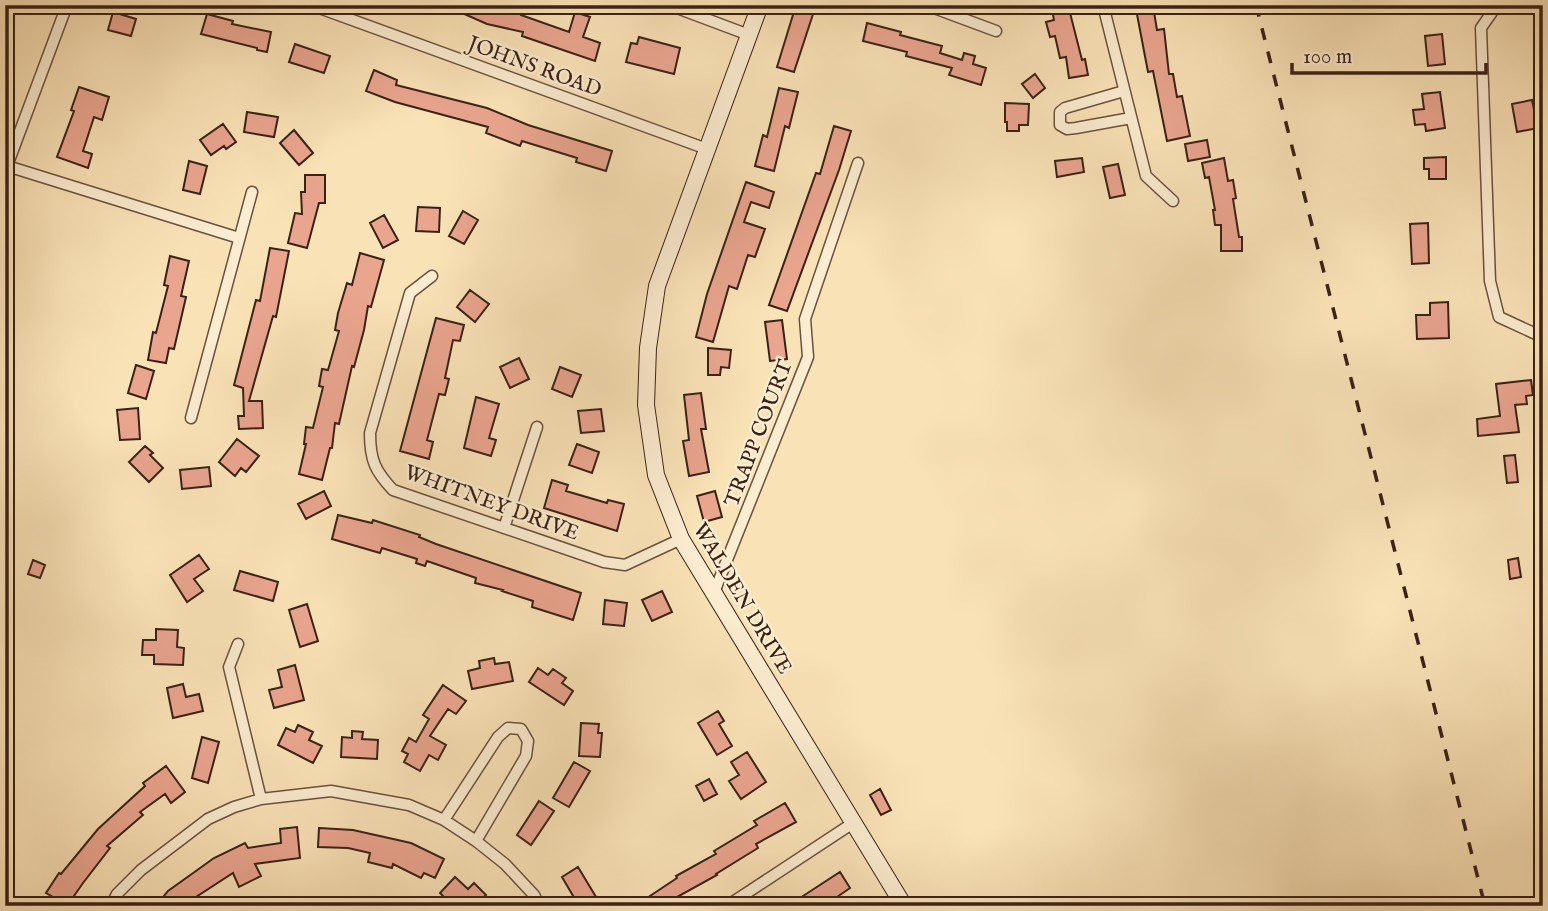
<svg xmlns="http://www.w3.org/2000/svg" width="1548" height="911" font-family="'IM FELL English',serif">
<style>
.building{fill:#eaa58f;stroke:#3a2117;stroke-width:2}
.lines{fill:none;stroke-linecap:round;stroke-linejoin:round}
.street-casing{stroke:#6a513f;stroke-width:13}
.secondary-casing{stroke:#3a2117;stroke-width:18}
.street{stroke:#fcecd0;stroke-width:10}
.secondary{stroke:#fcecd0;stroke-width:16}
.rail{stroke:#3a2117;stroke-width:3.5;stroke-dasharray:12 12;stroke-linecap:butt}
.labels{text-anchor:middle;stroke-width:5;stroke-linejoin:round;paint-order:stroke}
.street-label{font-size:21px;fill:#3a2117;stroke:#fcecd0}
</style>
<rect width="100%" height="100%" fill="#fae2b7"/>
<filter id="stains"><feTurbulence type="fractalNoise" baseFrequency=".00286" numOctaves="4"/><feColorMatrix values="0 0 0 0 .2 0 0 0 0 .09 0 0 0 0 .02 0 0 0 .5 -.17"/></filter>
<radialGradient id="worn" r=".72"><stop offset=".6" stop-color="#630" stop-opacity="0"/><stop offset="1" stop-color="#630" stop-opacity=".3"/></radialGradient>
<!-- building -->
<path class="building" d="M444 5H492L521 12V15L569 32 575 12 590 17 583 37 600 43 595 61 522 36 523 32 487 24Z
M796 5H816L794 72 777 67Z
M1051 5H1068L1082 60 1085 59 1088 75 1069 78 1066 57 1060 58 1055 36 1050 37 1046 22 1054 20Z
M1153 6 1157 30 1164 29 1169 74H1173L1177 97 1182 96 1190 136 1167 141 1153 71 1148 72 1136 9Z
M113 12 136 19 131 36 108 30Z
M207 14 233 21 232 24 271 32 267 52 257 50V48L201 34Z
M867 23 901 32 900 35 942 46 940 53 962 60 964 53 975 56 973 64 986 68 981 85 949 75 952 68 906 56 907 52 863 41Z
M1442 34 1445 64 1428 66 1425 36Z
M639 37 680 48 674 74 626 62 631 43 637 44Z
M295 44 330 56 324 73 289 62Z
M374 70 397 80 396 85 487 108 528 125 612 151 606 171 576 162 577 158 522 141 520 146 486 133 488 127 395 102 366 91Z
M1035 74 1045 88 1033 98 1022 84Z
M79 87 109 97 102 120 94 117 83 151 92 154 88 168 57 157 74 111 71 110Z
M779 88 798 92 789 128 785 126 774 171 755 166 763 135 767 137Z
M1440 92 1445 128 1426 131 1425 124 1415 125 1413 110 1424 109 1422 94Z
M1532 100 1538 128 1517 132 1512 104Z
M1005 103 1029 104 1028 125H1019V131H1007V122H1005Z
M247 112 278 117 274 137 244 132Z
M223 124 236 142 226 149 224 146 211 155 200 140Z
M834 126 851 131 839 170 787 311 769 305 816 173 820 174Z
M294 130 313 153 299 165 280 143Z
M1207 140 1210 157 1188 161 1185 144Z
M1446 157V179H1429V169H1424V158Z
M1082 158 1084 172 1057 177 1055 161Z
M1224 158 1228 181 1233 180 1236 198 1233 199 1239 237H1242V251H1221V225H1215L1213 210H1215L1209 177 1205 178 1202 163Z
M189 161 207 166 200 194 183 190Z
M1118 164 1125 195 1110 198 1103 167Z
M305 175H325V203H319L307 248 288 243 295 213 302 214 301 192H305Z
M746 182 774 192 769 208 751 202 744 222 765 229 755 257 748 255 737 289 729 286 713 342 696 337 707 294Z
M418 207 440 208 439 232 416 231Z
M463 211 478 220 464 244 449 236Z
M384 215 398 240 383 248 370 223Z
M1428 223 1429 263 1412 264 1410 224Z
M270 248 289 251 276 317 273 316 249 401H262L263 428 239 429 238 416H244L243 388 234 385 256 300 260 301Z
M360 253 384 260 371 307 368 306 364 330 354 367 352 366 339 424 335 423 332 448H330L322 480 299 474 306 444H304L306 427 313 428 323 387 319 386 322 369 328 370 339 331 335 330 338 313 347 283 352 285Z
M170 256 189 261 181 296 186 297 174 349 169 348 166 363 148 360 153 332 156 333 168 286 164 285Z
M470 290 489 304 475 322 457 307Z
M1448 302 1449 338 1417 339 1416 315H1430V303Z
M436 318 464 325 460 341 453 340 445 378 449 379 445 395 439 394 427 440 433 442 429 459 400 451Z
M782 320 787 359 770 361 765 322Z
M708 348 731 350 729 368 721 367 720 375H708Z
M519 358 529 379 510 388 500 367Z
M136 365 154 371 146 399 128 393Z
M560 367 581 375 572 397 552 389Z
M1531 380 1533 395 1526 396 1527 404 1515 405 1519 432 1478 436 1477 419 1500 416 1496 384Z
M701 393 706 429H701L709 472 689 476 683 441 689 440 684 395Z
M476 397 499 404 489 438 496 440 491 456 464 448Z
M138 408 140 439 120 440 117 410Z
M601 409 604 431 581 433 578 411Z
M237 439 259 456 246 472 241 468 235 476 219 462Z
M577 444 599 452 592 473 569 465Z
M145 446 153 453 150 455 163 468 149 482 129 462Z
M1515 455 1518 482 1507 483 1504 456Z
M209 467 211 486 182 489 180 470Z
M552 480 568 485 566 491 607 503 608 500 624 504 617 531 544 508Z
M324 491 331 506 306 519 298 504Z
M715 491 722 517 704 522 697 496Z
M338 515 372 523 373 520 420 535 419 537 436 544 581 593 573 620 532 607 533 601 502 591 503 590 475 583 476 578 427 561 425 566 416 563 417 559 382 548 380 553 332 539Z
M199 555 209 569 194 579 203 591 187 602 170 575Z
M1518 558 1521 577 1510 579 1508 560Z
M33 560 45 565 40 578 28 574Z
M240 571 278 582 273 601 234 590Z
M662 591 672 612 652 621 642 600Z
M605 600 627 603 624 626 603 624Z
M307 604 318 641 300 647 289 610Z
M156 629 178 630 177 647 184 648 183 665 154 664V655H142L143 640H156Z
M494 658 495 664 509 662 513 681 472 689 468 671 480 668 479 661Z
M295 665 304 700 274 708 269 690 282 687 278 670Z
M538 668 548 675 553 669 566 678 562 683 573 691 564 705 529 682Z
M183 684 186 697 199 694 203 711 173 718 167 688Z
M443 685 466 701 456 714 448 709 430 736 446 745 438 760 429 755 420 771 404 762 408 754 402 751 409 738 416 742 429 719 423 715Z
M718 711 724 721 719 724 732 746 717 755 698 723Z
M581 723 599 724 598 733H602L600 757 579 756Z
M298 725 313 732 309 740 322 746 313 763 278 745 286 728 295 732Z
M352 731 363 732 362 739 378 740 377 759 341 757 342 737 352 738Z
M202 737 219 742 208 783 192 778Z
M747 752 766 782 741 799 729 781 739 775 731 762Z
M574 762 590 771 569 807 553 798Z
M166 766 185 792 171 803 165 794 140 812 143 815 107 846 110 848 83 883 67 906H47L53 897 46 893 59 873 61 874 98 829 145 786 143 783Z
M709 779 717 794 704 801 696 786Z
M880 789 891 810 881 815 870 795Z
M539 801 554 811 531 845 517 835Z
M785 803 796 822 756 844 758 848 716 874 717 875 677 897 678 900 669 906H635L677 878 676 876 716 854 714 851 757 825 754 821Z
M297 827 300 858 255 864 261 876 239 887 233 873 182 906H156L168 891 214 858 245 843 248 848 281 843 280 829Z
M319 828 353 830 411 843 444 859 435 878 424 873 421 878 393 864 392 868 368 862 370 853 348 848 318 847Z
M578 867 596 897 582 906H579L562 877Z
M840 872 850 888 824 906H792L804 898 803 896Z
M455 877 468 889 474 883 486 895 476 906H444L448 901 440 893Z"/>
<g class="lines">
<!-- street casing -->
<g class="street-casing">
<path id="street" d="M311 5 707 149
M669 5 749 35
M926 5 996 31
M1103 5 1146 176 1173 201
M1497 5 1481 28 1490 281 1499 317 1538 335 1543 346
M1124 91 1065 108 1060 112V125L1067 129 1076 128 1131 118
M5 165 7 166 67 5
M7 166 239 238
M432 276 410 293 370 433C370 460 375 471 393 490L604 562 625 565 681 539
M191 418 252 192
M504 528 537 427
M713 595 808 357 805 319 858 163
M238 644 229 667 261 799
M444 820 498 737 508 728 521 729 528 741 526 756 476 841
M111 906 117 894 141 870 208 819 234 807 261 799 331 791 409 805 444 820 476 841 505 864 534 895 540 906
M727 906 853 823"/>
</g>
<!-- secondary casing -->
<g class="secondary-casing">
<path id="secondary" d="M760 5 657 286 648 348 646 405 656 475 681 539 904 906"/>
</g>
<!-- street -->
<use href="#street" class="street"/>
<!-- secondary -->
<use href="#secondary" class="secondary"/>
<!-- rail -->
<path class="rail" d="M1256 5 1485 906"/>
</g>
<g class="labels">
<!-- street labels -->
<g class="street-label">
<text transform="translate(535 66) rotate(20)" y="7">JOHNS ROAD</text>
<text transform="translate(758 433) rotate(-69)" y="7">TRAPP COURT</text>
<text transform="translate(492 502) rotate(20)" y="7">WHITNEY DRIVE</text>
<text transform="translate(743 598) rotate(59)" y="7">WALDEN DRIVE</text>
</g>
</g>
<!-- margin -->
<rect width="1548" height="911" fill="none" stroke="#fae2b7" stroke-width="28"/>
<rect x="7" y="7" width="1534" height="897" fill="none" stroke="#3a2117" stroke-width="3.5"/>
<rect x="14" y="14" width="1520" height="883" fill="none" stroke="#3a2117" stroke-width="2"/>
<!-- scale -->
<path d="M1292 63v10h194v-10" fill="none" stroke="#3a2117" stroke-width="3.5"/>
<text x="1303" y="63" font-size="21" fill="#3a2117" stroke="#fcecd0" stroke-width="5" paint-order="stroke">100 m</text>
<rect width="100%" height="100%" filter="url(#stains)"/>
<rect width="100%" height="100%" fill="url(#worn)"/>
</svg>
